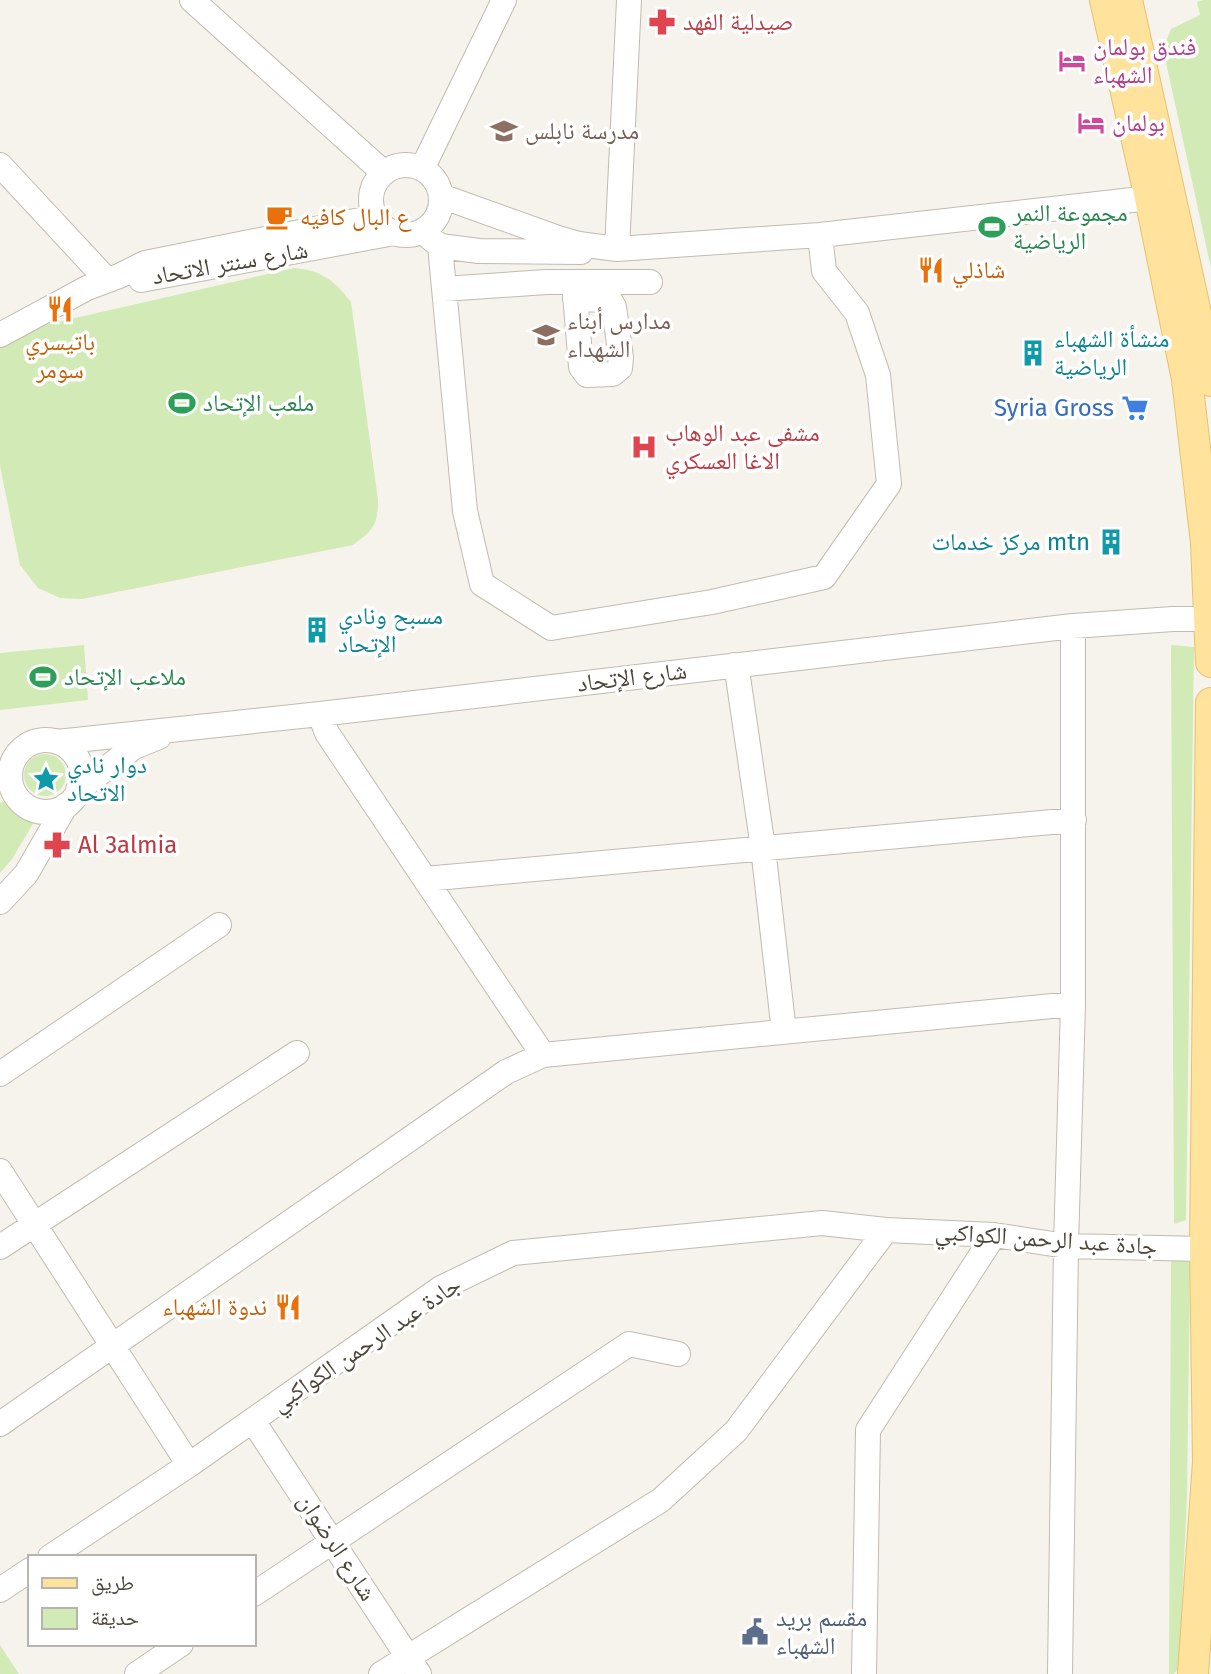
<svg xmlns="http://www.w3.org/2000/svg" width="1211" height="1674" font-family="'Fira Sans','Noto Naskh Arabic',sans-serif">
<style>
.green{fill:#d2eab5}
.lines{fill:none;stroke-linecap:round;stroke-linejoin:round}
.minor-casing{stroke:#c2bbae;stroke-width:26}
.major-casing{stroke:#e6c16a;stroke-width:32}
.minor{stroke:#fff;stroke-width:24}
.major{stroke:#ffe39c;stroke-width:30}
.labels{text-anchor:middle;stroke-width:7;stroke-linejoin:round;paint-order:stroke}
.health-label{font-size:24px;fill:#be3a42;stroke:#fff;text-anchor:start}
.hotel-label{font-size:24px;fill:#b23c85;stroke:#fff;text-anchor:start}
.education-label{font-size:24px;fill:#785e54;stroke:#fff;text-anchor:start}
.leisure-label{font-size:24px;fill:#27864d;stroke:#fff;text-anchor:start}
.food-label{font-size:24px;fill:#c56008;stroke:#fff;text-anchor:start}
.street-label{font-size:24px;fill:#4b4439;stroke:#fff}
.culture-label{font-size:24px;fill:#0d838f;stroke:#fff;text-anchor:start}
.shop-label{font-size:24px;fill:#366cbe;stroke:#fff;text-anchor:end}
.service-label{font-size:24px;fill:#4e5e75;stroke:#fff;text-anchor:start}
</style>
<rect width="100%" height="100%" fill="#f6f3ec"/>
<!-- green -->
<path class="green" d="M1204 0H1211V268L1163 49 1171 29 1200 15 1197 2Z
M294 268C321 270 335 281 351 302L378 500C378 525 373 530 353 545L82 599 60 598 38 588 20 565 0 466V340L5 334Z
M84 645 88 700 0 710V653Z
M1171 645 1194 647 1186 1220 1174 1224Z
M24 775a21 21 0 1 1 42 0a21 21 0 1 1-42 0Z
M8 799 23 812 37 817 12 859 0 873V803Z
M1171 1260 1190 1261 1187 1497 1179 1668 1174 1674H1169Z
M0 1645 19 1674H0Z"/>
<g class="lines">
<!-- minor casing -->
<g class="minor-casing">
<path id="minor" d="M192 0 384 173
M0 165 107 280
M371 200a35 35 0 1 1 70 0a35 35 0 1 1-70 0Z
M422 169 504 0
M441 196 558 238 579 244 617 249 820 235 1150 198
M429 237 440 246 479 251 581 252
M440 246 465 511 482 584 551 628 712 602 824 577 889 484 878 375 857 313 824 271 820 235
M617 249 629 0
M141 280 394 233
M574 282 581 367 587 375 613 374 620 368 621 358 614 307 610 300 575 299
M444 289 546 282H650
M0 335 87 288 119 276 145 263 375 217
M734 665 738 677 763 848 784 1032
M320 714 327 733 543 1055
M10 776a36 36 0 1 1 72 0a36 36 0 1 1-72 0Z
M57 742 320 714 1073 626 1173 619H1209
M78 790 134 747 159 737
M425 879 1074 820
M0 902 26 874 66 805
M0 1074 219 925
M0 1171 189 1465
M0 1247 297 1053
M253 1421 419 1674
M0 1424 506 1072 543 1055 1073 1004
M50 1557 189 1465 441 1288 513 1253 822 1223 886 1230 994 1235 1066 1246 1205 1249
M0 1590 30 1570
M254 1594 629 1344 678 1354
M137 1674 181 1644
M381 1674 661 1500 736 1431 886 1230
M864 1674 868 1430 994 1235
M1060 1674 1066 1246 1073 1004V626"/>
</g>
<!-- major casing -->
<g class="major-casing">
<path id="major" d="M1105 0 1150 198 1187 379 1206 543 1211 662
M1127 0 1211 381
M1193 1674 1208 1462 1205 1249 1211 703"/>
</g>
<!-- minor -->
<use href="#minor" class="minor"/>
<!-- major -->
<use href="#major" class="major"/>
</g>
<!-- icons -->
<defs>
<g id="pharmacy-bare" transform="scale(2.1)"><path d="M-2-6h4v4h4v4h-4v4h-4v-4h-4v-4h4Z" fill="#e0444e" stroke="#fff" stroke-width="2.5" paint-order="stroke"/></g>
<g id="hotel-bare" transform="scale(2.1)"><path d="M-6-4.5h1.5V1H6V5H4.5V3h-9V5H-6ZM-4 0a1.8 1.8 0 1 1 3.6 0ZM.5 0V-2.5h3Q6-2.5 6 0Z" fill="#d1479c" stroke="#fff" stroke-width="2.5" paint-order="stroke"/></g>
<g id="school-bare" transform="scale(2.1)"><path d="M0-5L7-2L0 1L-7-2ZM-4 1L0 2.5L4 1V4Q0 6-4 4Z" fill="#8d6e63" stroke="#fff" stroke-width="2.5" paint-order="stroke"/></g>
<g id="cafe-bare" transform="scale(2.1)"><path d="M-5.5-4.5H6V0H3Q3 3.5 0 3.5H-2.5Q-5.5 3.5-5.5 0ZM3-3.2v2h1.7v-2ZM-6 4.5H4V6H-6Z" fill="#e8710a" stroke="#fff" stroke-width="2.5" paint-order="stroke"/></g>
<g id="stadium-bare" transform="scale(2.1)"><path d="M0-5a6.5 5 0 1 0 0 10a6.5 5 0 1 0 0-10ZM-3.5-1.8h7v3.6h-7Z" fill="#2e9e5b" stroke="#fff" stroke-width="2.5" paint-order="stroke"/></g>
<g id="restaurant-bare" transform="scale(2.1)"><path d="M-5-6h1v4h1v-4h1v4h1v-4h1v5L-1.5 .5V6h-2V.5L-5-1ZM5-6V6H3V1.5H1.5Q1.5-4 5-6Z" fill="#e8710a" stroke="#fff" stroke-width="2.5" paint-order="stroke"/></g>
<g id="building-bare" transform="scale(2.1)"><path d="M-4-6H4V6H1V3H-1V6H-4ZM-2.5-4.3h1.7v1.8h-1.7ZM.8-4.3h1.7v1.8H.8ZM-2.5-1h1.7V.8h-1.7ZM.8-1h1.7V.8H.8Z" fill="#0f9aa8" stroke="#fff" stroke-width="2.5" paint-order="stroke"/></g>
<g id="supermarket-bare" transform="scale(2.1)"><path d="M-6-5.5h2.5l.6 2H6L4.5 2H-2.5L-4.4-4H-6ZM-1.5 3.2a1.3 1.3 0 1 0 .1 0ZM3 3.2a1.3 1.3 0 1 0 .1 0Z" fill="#3f7fe0" stroke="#fff" stroke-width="2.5" paint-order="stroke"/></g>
<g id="hospital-bare" transform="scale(2.1)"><path d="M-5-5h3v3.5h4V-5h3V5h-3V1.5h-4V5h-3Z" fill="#e0444e" stroke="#fff" stroke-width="2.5" paint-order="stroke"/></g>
<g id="sight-bare" transform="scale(2.1)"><path d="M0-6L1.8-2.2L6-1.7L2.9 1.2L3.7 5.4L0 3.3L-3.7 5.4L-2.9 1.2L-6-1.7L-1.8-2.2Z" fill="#0f9aa8" stroke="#fff" stroke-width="2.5" paint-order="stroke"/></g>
<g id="civic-bare" transform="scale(2.1)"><path d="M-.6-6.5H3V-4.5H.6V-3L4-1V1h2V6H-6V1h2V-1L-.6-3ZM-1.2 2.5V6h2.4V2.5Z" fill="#5c6f8a" stroke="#fff" stroke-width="2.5" paint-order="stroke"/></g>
</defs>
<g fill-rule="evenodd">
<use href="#pharmacy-bare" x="662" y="22"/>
<use href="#hotel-bare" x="1072" y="61"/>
<use href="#hotel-bare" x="1091" y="123"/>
<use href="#school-bare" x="504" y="131"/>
<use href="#cafe-bare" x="279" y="217"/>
<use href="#stadium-bare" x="992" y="227"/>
<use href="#restaurant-bare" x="931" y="270"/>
<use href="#restaurant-bare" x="60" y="309"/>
<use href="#school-bare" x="546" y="335"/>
<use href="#building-bare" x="1033" y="353"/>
<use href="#stadium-bare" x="182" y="403"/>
<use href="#supermarket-bare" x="1135" y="408"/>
<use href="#hospital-bare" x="644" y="447"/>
<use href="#building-bare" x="1111" y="542"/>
<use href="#building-bare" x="317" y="630"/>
<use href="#stadium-bare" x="43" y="677"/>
<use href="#sight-bare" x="46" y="779"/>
<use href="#pharmacy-bare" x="57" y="845"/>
<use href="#restaurant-bare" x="288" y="1307"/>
<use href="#civic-bare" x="755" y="1632"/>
</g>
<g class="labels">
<!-- health labels -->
<g class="health-label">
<text x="683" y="30">صيدلية الفهد</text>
<text x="665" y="441">مشفى عبد الوهاب<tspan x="665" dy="28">الاغا العسكري</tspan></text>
<text x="78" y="853">Al 3almia</text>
</g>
<!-- hotel labels -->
<g class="hotel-label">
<text x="1093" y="55">فندق بولمان<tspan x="1093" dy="28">الشهباء</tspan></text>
<text x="1112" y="131">بولمان</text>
</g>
<!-- education labels -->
<g class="education-label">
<text x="525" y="139">مدرسة نابلس</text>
<text x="567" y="329">مدارس أبناء<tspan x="567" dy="28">الشهداء</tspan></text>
</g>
<!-- leisure labels -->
<g class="leisure-label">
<text x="1013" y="221">مجموعة النمر<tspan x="1013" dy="28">الرياضية</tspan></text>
<text x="203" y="411">ملعب الإتحاد</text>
<text x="64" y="685">ملاعب الإتحاد</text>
</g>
<!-- food labels -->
<g class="food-label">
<text x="300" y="225">ع البال كافيه</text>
<text x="952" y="278">شاذلي</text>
<text x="60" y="350" text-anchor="middle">باتيسري<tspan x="60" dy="28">سومر</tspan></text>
<text x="267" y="1315" text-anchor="end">ندوة الشهباء</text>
</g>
<!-- street labels -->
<g class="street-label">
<text transform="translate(230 263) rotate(-10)" y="8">شارع سنتر الاتحاد</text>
<text transform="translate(632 677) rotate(-7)" y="8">شارع الإتحاد</text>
<text transform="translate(1046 1239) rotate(4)" y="8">جادة عبد الرحمن الكواكبي</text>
<text transform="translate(366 1344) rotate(-34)" y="8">جادة عبد الرحمن الكواكبي</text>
<text transform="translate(337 1547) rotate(57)" y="8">شارع الرضوان</text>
</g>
<!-- culture labels -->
<g class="culture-label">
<text x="1054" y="347">منشأة الشهباء<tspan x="1054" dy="28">الرياضية</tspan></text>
<text x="1090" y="550" text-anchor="end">مركز خدمات mtn</text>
<text x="338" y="624">مسبح ونادي<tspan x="338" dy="28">الإتحاد</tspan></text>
<text x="67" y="773">دوار نادي<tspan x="67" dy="28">الاتحاد</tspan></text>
</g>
<!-- shop labels -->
<g class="shop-label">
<text x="1114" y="416">Syria Gross</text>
</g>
<!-- service labels -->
<g class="service-label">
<text x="776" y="1626">مقسم بريد<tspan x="776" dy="28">الشهباء</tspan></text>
</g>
</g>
<!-- legend -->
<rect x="28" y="1555" width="228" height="91" fill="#ffffff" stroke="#b7b4b0" stroke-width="2"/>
<rect x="42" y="1578" width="35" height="10" fill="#ffe39c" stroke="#b7b4b0" stroke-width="2"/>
<text x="91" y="1590" font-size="21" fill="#4b4439">طريق</text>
<rect x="42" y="1608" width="35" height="21" fill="#d2eab5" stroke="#b7b4b0" stroke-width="2"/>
<text x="91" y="1625" font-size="21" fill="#4b4439">حديقة</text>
</svg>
